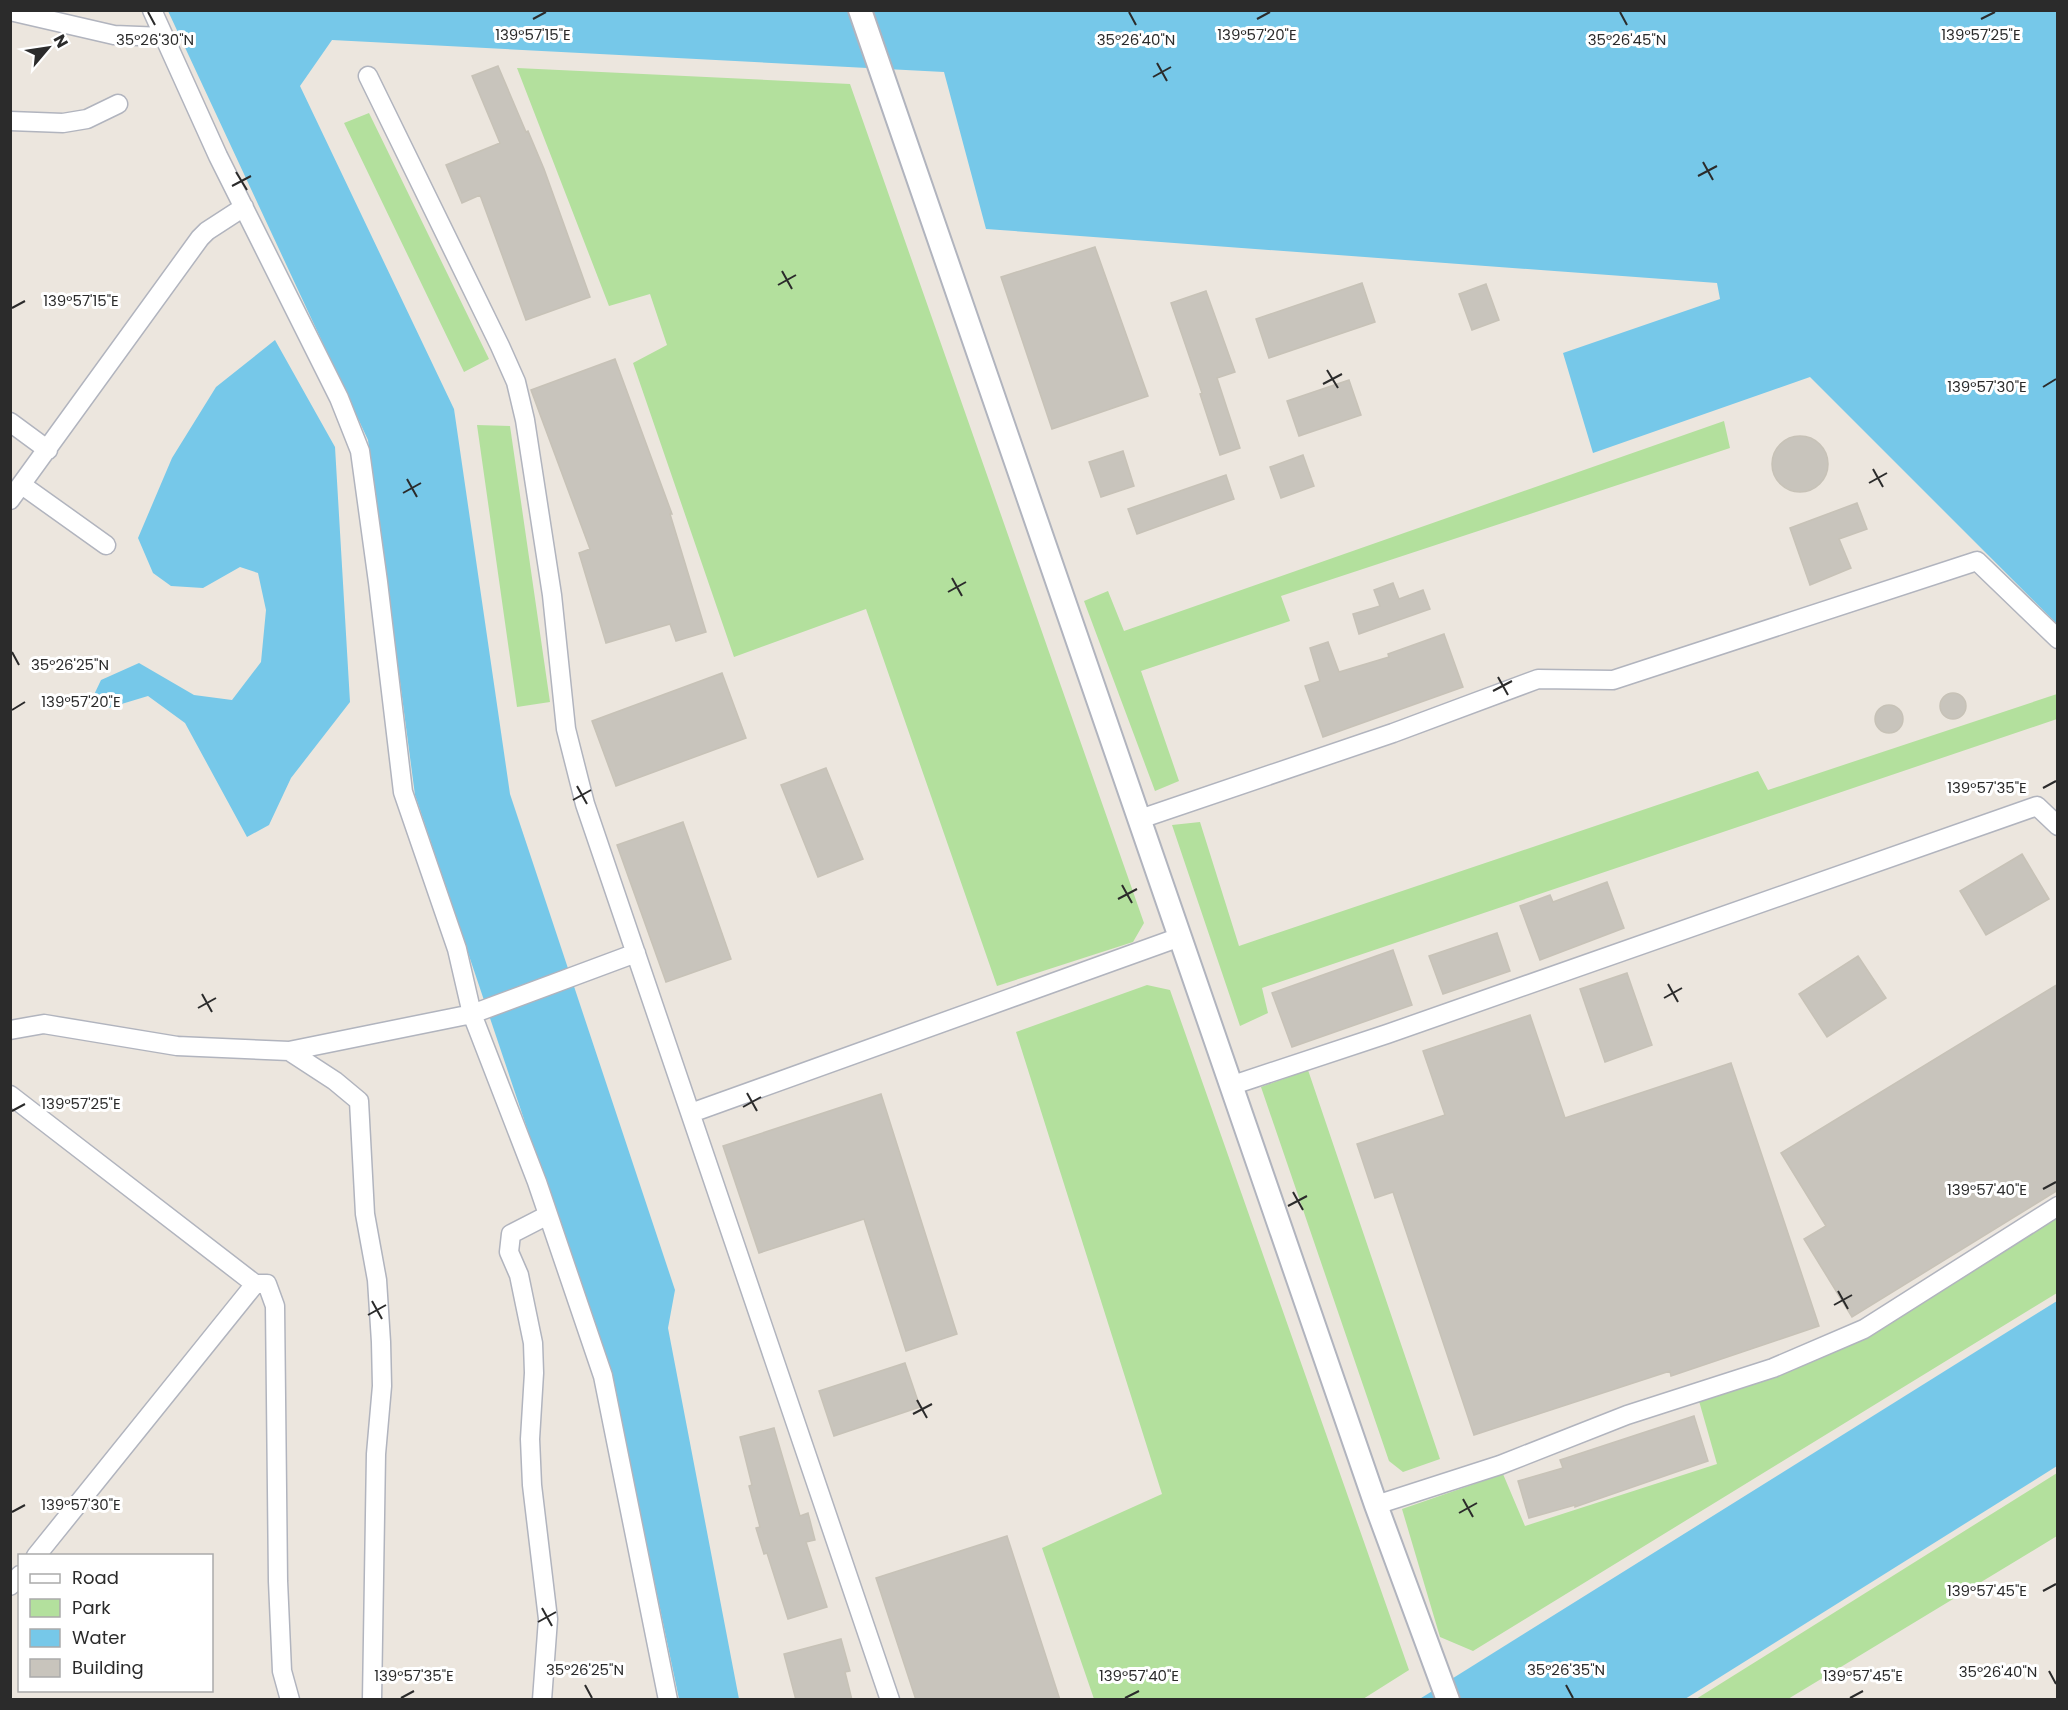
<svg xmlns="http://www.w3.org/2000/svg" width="2068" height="1710" font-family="Poppins,sans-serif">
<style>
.green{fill:#b3e09d}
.water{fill:#76c8e9}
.building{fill:#c8c4bc;stroke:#c7c2b7;stroke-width:1.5}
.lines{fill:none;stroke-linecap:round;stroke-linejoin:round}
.minor-casing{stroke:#b1b4be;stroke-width:21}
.tertiary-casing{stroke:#b1b4be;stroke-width:26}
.minor{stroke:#fff;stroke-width:18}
.tertiary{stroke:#fff;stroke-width:22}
.ticks{fill:none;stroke:#2b2b2b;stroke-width:2}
.ticks-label{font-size:15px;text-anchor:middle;fill:#2b2b2b;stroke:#fff;stroke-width:6;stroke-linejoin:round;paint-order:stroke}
</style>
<rect width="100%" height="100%" fill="#ece6de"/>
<!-- green -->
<path class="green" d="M517 68 850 84 1144 923 1133 942 997 986 866 609 734 657 633 363 667 345 650 294 609 306Z
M369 113 489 359 464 372 344 123Z
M1724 421 1730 448 1281 596 1290 621 1141 671 1179 781 1155 791 1084 601 1108 591 1124 631Z
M477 425 510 426 550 702 517 707Z
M2057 694V719L1262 988 1268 1013 1240 1026 1172 825 1200 822 1239 946 1758 771 1768 790Z
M1147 985 1170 990 1409 1670 1363 1699H1094L1042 1548 1162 1494 1016 1032Z
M1308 1070 1440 1459 1403 1472 1389 1461 1261 1087Z
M2057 1216V1293L1473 1651 1440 1637 1402 1509 1503 1474 1525 1526 1717 1464 1699 1401 1775 1376 1869 1337Z
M2057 1473V1536L1788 1699H1696Z"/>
<!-- water -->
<path class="water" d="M168 11H2057V624L1810 377 1593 453 1563 353 1720 299 1717 283 986 229 944 72 332 40 300 86 454 409 510 794 675 1290 668 1328 739 1699H679L613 1384 415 795 368 440Z
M275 340 335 447 350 702 291 778 269 825 247 837 185 723 148 696 105 709 92 699 101 680 139 663 194 695 232 700 261 662 266 610 258 573 240 567 203 588 171 586 153 573 138 538 172 458 216 387Z
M2057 1301V1466L1685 1699 1418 1700Z"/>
<!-- building -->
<path class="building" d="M498 66 526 132 528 131 544 169 590 297 526 320 480 195 462 203 446 165 500 143 472 76Z
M1095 247 1148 396 1052 429 1001 277Z
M1362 283 1375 322 1269 358 1256 319Z
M1486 284 1499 320 1472 330 1459 294Z
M1206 291 1235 372 1217 378 1240 448 1220 455 1200 394 1202 393 1171 303Z
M615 359 672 514H670L706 632 676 641 670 624 606 643 579 553 590 549 531 390Z
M1349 380 1361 415 1299 436 1287 401Z
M1772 464a28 28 0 1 1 56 0a28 28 0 1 1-56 0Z
M1123 451 1134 486 1101 497 1089 462Z
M1303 455 1314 486 1281 498 1270 467Z
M1226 475 1234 499 1137 534 1128 509Z
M1857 503 1867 529 1839 539 1851 568 1810 585 1790 528Z
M1393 583 1399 599 1423 590 1430 609 1359 634 1353 614 1380 606 1374 590Z
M1444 634 1463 687 1323 737 1305 686 1320 681 1310 648 1328 642 1339 672 1389 657 1388 654Z
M722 673 746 738 616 786 592 721Z
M1940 706a13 13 0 1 1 26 0a13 13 0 1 1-26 0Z
M1875 719a14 14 0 1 1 28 0a14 14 0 1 1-28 0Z
M826 768 863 859 818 877 781 785Z
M683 822 731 959 666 982 617 845Z
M2022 854 2049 899 1986 935 1960 891Z
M1607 882 1624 928 1540 960 1520 906 1550 895 1553 902Z
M1497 933 1510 971 1443 994 1429 956Z
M1393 950 1412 1005 1292 1047 1272 993Z
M1858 956 1886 998 1827 1037 1799 994Z
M1627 973 1652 1045 1605 1062 1580 989Z
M2058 984V1190L1852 1317 1804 1239 1826 1226 1781 1153Z
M1530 1015 1565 1118 1731 1063 1819 1326 1671 1376 1670 1371 1474 1435 1393 1192 1375 1198 1357 1144 1445 1115 1423 1051Z
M881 1094 957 1334 906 1351 864 1219 759 1253 723 1146Z
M905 1363 920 1407 834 1436 819 1391Z
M1694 1416 1708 1461 1575 1507V1505L1529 1518 1518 1481 1563 1468 1560 1460Z
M774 1428 800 1516 808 1513 815 1540 806 1542 827 1607 788 1619 767 1553 764 1554 756 1528 760 1527 749 1486 752 1485 740 1437Z
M1007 1536 1060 1700H916L876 1578Z
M841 1639 850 1671 845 1672 852 1700H796L784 1654Z"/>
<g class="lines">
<!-- minor casing -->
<g class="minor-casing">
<path id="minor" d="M152 10 218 156 339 398 360 451 378 582 403 792 457 949 472 1014 537 1182 603 1376 668 1700
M10 11 114 35 164 37
M368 76 500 346 516 382 525 420 552 595 566 729 585 804 890 1700
M10 121 63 123 87 119 118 104
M10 422 48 450
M22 485 106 545
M10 500 200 238 207 231 244 207
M1140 819 1393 733 1538 679 1613 680 1977 561 2058 639
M10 1030 44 1024 177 1046 289 1051 472 1014 636 953
M289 1051 335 1081 359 1101 365 1214 377 1280 381 1342 382 1386 376 1454 372 1700
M1230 1086 1387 1034 2037 806 2058 826
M10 1095 255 1284H267L275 1306 278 1581 282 1671 290 1700
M691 1113 1180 937
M1376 1505 1500 1465 1627 1415 1773 1368 1864 1329 2058 1206
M36 1556 255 1284
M10 1586 20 1575
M542 1700 548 1619 532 1485 530 1439 534 1373 533 1343 519 1275 509 1252 511 1234 548 1215"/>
</g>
<!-- tertiary casing -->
<g class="tertiary-casing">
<path id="tertiary" d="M860 10 1376 1505 1448 1700"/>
</g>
<!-- minor -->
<use href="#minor" class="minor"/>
<!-- tertiary -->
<use href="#tertiary" class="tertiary"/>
</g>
<!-- ticks -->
<path class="ticks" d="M148 12 155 25M1129 12 1136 25M1620 12 1627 25M533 19 546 12M1257 19 1270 12M1981 19 1995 12M1157 63 1167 81M1153 77 1171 67M1703 162 1713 180M236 172 247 190M1698 176 1717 166M232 186 251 176M782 271 792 289M778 285 796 275M12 308 25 301M1327 370 1338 388M1323 384 1342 374M2043 387 2056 379M1873 469 1883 487M407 479 417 497M1869 483 1887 473M403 493 421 483M952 578 962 596M948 592 966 582M12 652 19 665M1498 677 1508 695M1493 691 1512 681M12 710 25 702M577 786 587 804M2043 788 2056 781M573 800 591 790M1122 885 1132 903M1118 899 1137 889M1668 984 1678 1002M202 994 212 1012M1664 998 1682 988M198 1008 216 998M747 1093 757 1111M743 1107 761 1097M12 1111 25 1104M2043 1189 2056 1182M1293 1192 1303 1210M1288 1206 1307 1196M1838 1291 1848 1309M372 1301 382 1319M1834 1305 1852 1295M368 1315 386 1305M917 1400 927 1418M913 1414 932 1404M1463 1499 1473 1517M12 1512 25 1505M1459 1513 1477 1503M2043 1591 2056 1584M542 1608 552 1626M538 1622 556 1612M2049 1671 2056 1684M585 1685 592 1698M1566 1685 1573 1698M401 1698 414 1691M1125 1698 1139 1691M1850 1698 1863 1691"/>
<g class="ticks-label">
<text x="533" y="40">139°57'15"E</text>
<text x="1257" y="40">139°57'20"E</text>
<text x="1981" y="40">139°57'25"E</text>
<text x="155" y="45">35°26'30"N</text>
<text x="1136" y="45">35°26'40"N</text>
<text x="1627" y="45">35°26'45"N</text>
<text x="81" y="306">139°57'15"E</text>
<text x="1987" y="392">139°57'30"E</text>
<text x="70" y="670">35°26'25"N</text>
<text x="81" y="707">139°57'20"E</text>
<text x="1987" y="793">139°57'35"E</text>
<text x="81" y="1109">139°57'25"E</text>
<text x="1987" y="1195">139°57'40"E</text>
<text x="81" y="1510">139°57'30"E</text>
<text x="1987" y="1596">139°57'45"E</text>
<text x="585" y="1675">35°26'25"N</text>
<text x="1566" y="1675">35°26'35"N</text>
<text x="1998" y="1677">35°26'40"N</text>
<text x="414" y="1681">139°57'35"E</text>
<text x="1139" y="1681">139°57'40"E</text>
<text x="1863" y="1681">139°57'45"E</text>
</g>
<!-- border -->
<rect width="2068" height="1710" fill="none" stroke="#2b2b2b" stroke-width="24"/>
<!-- legend -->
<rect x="18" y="1554" width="195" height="138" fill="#ffffff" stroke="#aaaaaa" stroke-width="1.5"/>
<rect x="30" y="1574" width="30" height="9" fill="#ffffff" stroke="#aaaaaa" stroke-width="1.5"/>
<text x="72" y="1584" font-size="18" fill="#2b2b2b">Road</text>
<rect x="30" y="1599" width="30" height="18" fill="#b3e09d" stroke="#aaaaaa" stroke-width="1.5"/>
<text x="72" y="1614" font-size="18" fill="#2b2b2b">Park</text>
<rect x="30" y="1629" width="30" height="18" fill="#76c8e9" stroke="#aaaaaa" stroke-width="1.5"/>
<text x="72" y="1644" font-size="18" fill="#2b2b2b">Water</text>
<rect x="30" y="1659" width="30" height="18" fill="#c8c4bc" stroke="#aaaaaa" stroke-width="1.5"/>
<text x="72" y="1674" font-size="18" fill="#2b2b2b">Building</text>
<!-- north arrow -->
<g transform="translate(48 48) rotate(61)" stroke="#ffffff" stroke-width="4.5" paint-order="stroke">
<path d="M0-4.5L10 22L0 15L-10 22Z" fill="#2b2b2b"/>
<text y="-9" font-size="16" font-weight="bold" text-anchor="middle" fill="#2b2b2b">N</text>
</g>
</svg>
